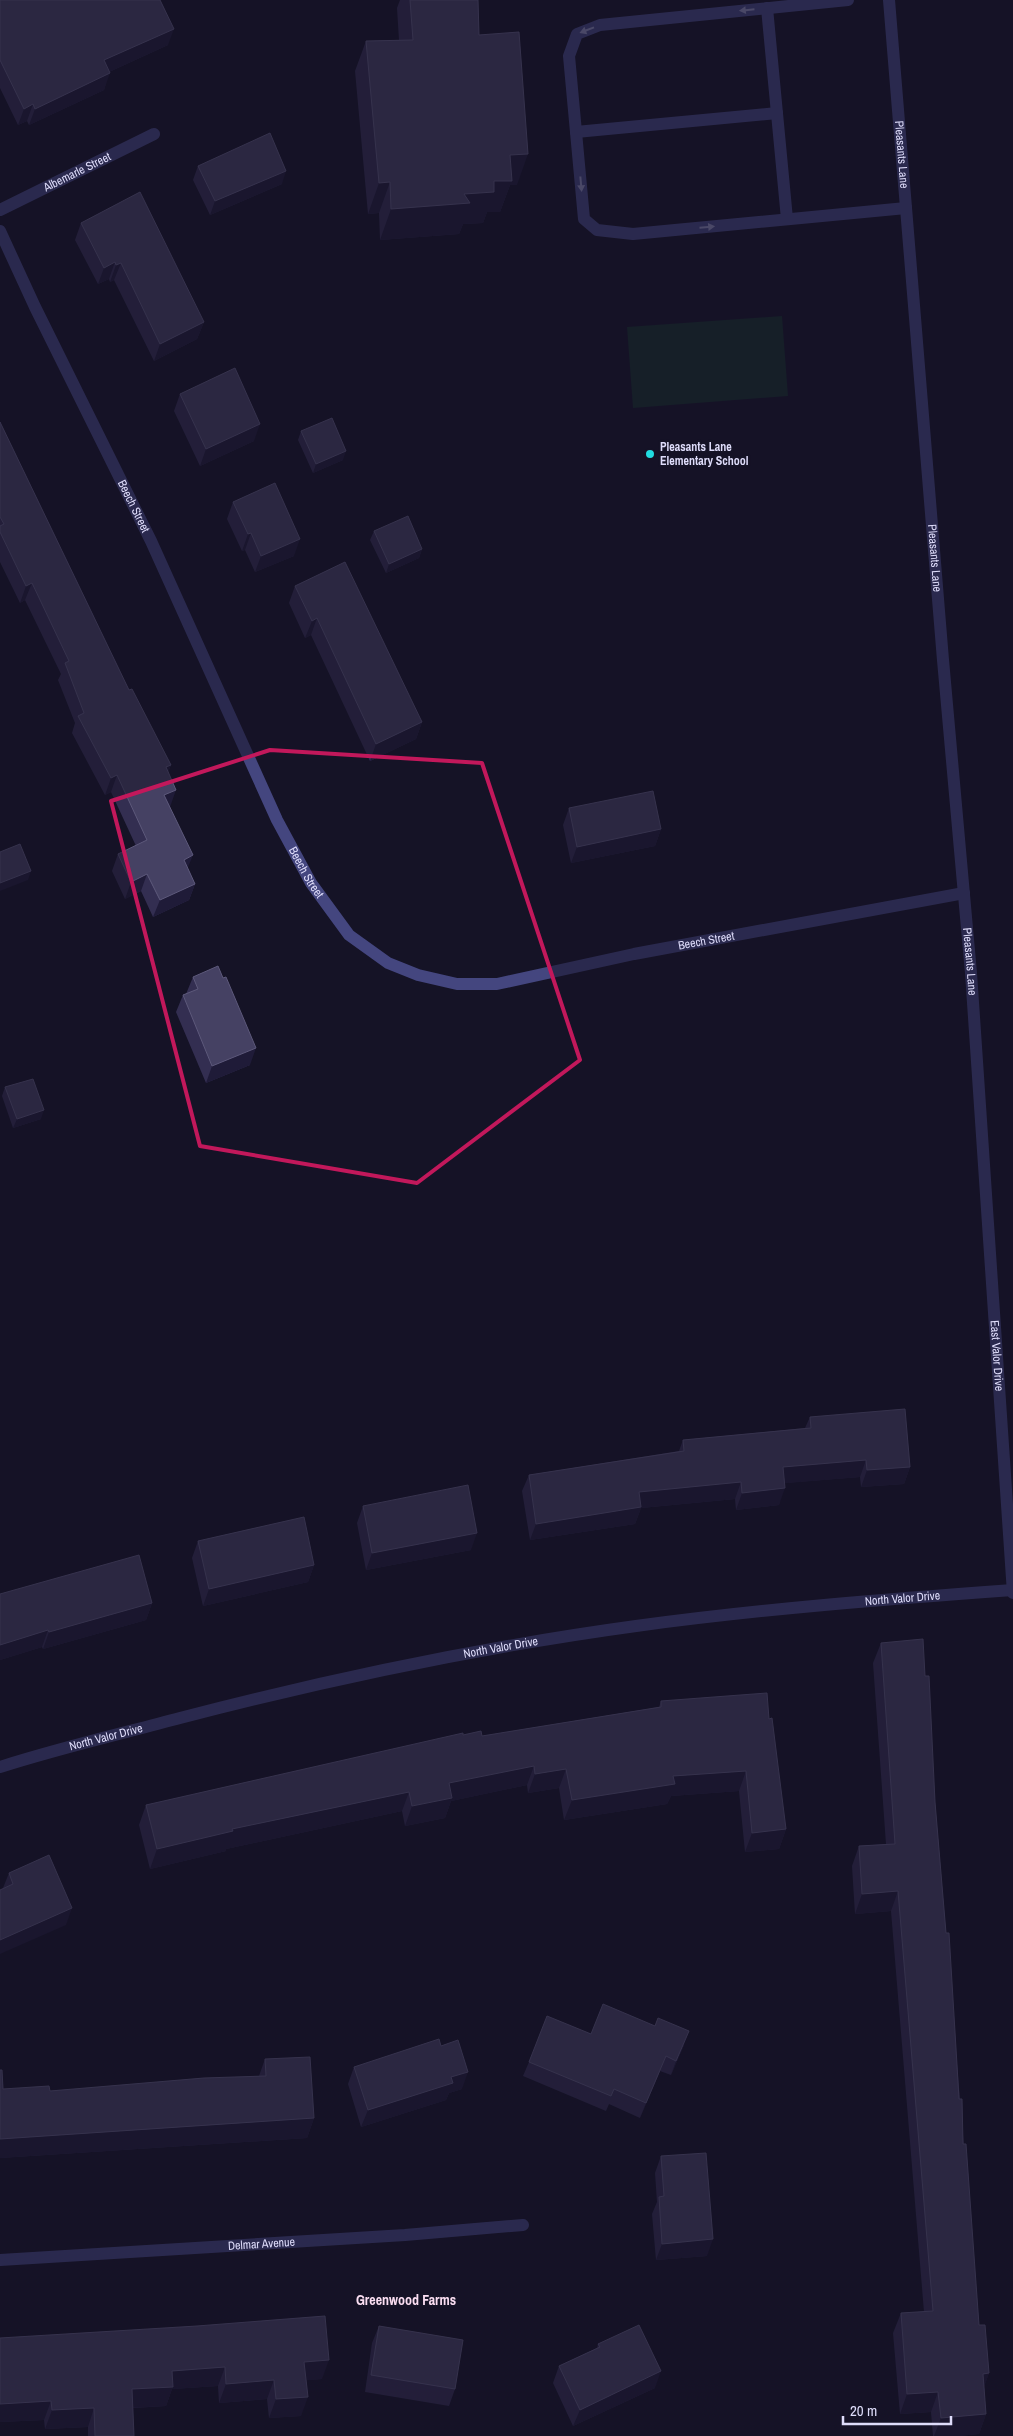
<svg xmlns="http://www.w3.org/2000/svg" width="1013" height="2436" font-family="'Archivo Narrow',sans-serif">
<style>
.garden{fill:#172f2c}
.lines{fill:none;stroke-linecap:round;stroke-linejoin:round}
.minor{stroke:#44467f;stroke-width:12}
.wall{fill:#332e51}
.shaded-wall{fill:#1f1b38}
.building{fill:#454163;stroke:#5d597b}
.oneway{fill:#898ab6}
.marked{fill:none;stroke:#c2185b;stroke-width:4;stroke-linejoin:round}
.poi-dot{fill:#21dce1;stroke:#151326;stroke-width:2}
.labels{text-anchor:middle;stroke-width:4.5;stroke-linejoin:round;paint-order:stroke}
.street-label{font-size:12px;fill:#dedcfa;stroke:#151326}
.poi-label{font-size:12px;font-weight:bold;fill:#dedcfa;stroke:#151326;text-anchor:start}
.neighbourhood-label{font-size:14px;font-weight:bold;fill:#fbdef2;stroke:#151326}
</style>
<rect width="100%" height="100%" fill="#151326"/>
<!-- garden -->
<path class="garden" d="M782 316 788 396 633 408 627 327Z"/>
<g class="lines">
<!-- minor -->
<g class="minor">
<path d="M848 0 600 25 577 34 569 56 584 219 597 230 633 234 906 208"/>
<path id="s1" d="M889 0 943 660 971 973 1013 1593"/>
<path d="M767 8 787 219"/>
<path d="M576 132 777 113"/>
<path id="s2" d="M0 210 154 134"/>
<path id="s3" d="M0 231 35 307 151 541 277 820 311 883 349 935 388 963 418 975 457 984H497L634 954 964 893"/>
<path id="s4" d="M0 1767C59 1748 120 1734 180 1718 330 1679 482 1647 636 1626 761 1609 887 1599 1013 1590"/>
<path id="s5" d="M0 2260 405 2235 523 2225"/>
</g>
</g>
<!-- wall -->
<path class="wall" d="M0 0 168 45 109 72 104 90 29 125 27 121 18 125 0 88Z
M400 0H478L479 35 517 185H510L500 212H487L483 223 463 224 459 234 380 240 379 213 368 214 355 71 366 41 399 40 397 8Z
M198 166 282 184 210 215 193 180Z
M81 223 204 322 197 339 154 361 114 280 110 282 109 279 98 284 75 240Z
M180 394 254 441 200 466 174 411Z
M0 422 129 690 171 765 168 772 170 807 188 869 195 884 189 900 153 917 141 891 125 899 112 871 118 854 136 846 111 792 105 795 72 733 75 723 58 680 61 674 25 600 20 603 0 562Z
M301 431 343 460 313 473 298 440Z
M233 502 294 556 255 572 245 550 242 551 227 519Z
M374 531 422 549 419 558 386 573 370 540Z
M295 586 422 722 416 739 370 761 311 635 305 638 289 603Z
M569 808 661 829 655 846 571 863 563 825Z
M193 977 250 1065 206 1083 176 1012 183 995 186 994Z
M5 1087 41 1119 13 1128 2 1096Z
M810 1417 910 1467 904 1484 861 1487 860 1477 784 1483 779 1505 736 1510 735 1499 641 1508 635 1524 530 1540 522 1491 529 1475 679 1451 683 1440 805 1428Z
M363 1506 471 1550 366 1570 357 1523Z
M198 1541 314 1565 308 1582 203 1606 192 1558Z
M0 1594 152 1603 146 1620 43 1649 42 1647 0 1660Z
M881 1643 935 1802 979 2325 989 2373 984 2386 986 2414 979 2434 958 2436H933L931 2412 900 2414 893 2333 901 2313 924 2312 891 1911 855 1914 852 1866 859 1846 886 1844 873 1663Z
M661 1701 769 1719 786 1829 779 1849 745 1852 739 1791 671 1796 667 1804 564 1820 559 1788 528 1793 527 1785 451 1801 445 1818 405 1826 402 1811 226 1849V1851L150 1869 139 1825 146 1805 463 1735 482 1736 659 1707Z
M9 1873 66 1925 3 1888Z
M591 2034 684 2045 671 2075 660 2071 640 2118 609 2104 606 2111 523 2076 529 2062Z
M441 2046 462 2089 449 2093 446 2100 361 2127 348 2084 354 2067Z
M265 2059 314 2118 307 2138 0 2158V2070L3 2089 50 2091 259 2076Z
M661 2156 707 2256 656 2260 652 2214 657 2202 655 2173Z
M379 2326 455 2389 449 2406 365 2392 372 2343Z
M0 2338 322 2379 306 2380 301 2416 269 2418 267 2399 219 2403 218 2386 172 2389 166 2406 133 2408 134 2436H88V2427L45 2429 44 2420 0 2422Z
M598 2344 655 2388 573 2426 553 2383 559 2366 597 2348Z"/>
<!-- shaded-wall -->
<path class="shaded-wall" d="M174 29 168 45 98 77 104 60Z
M110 73 104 90 29 125 35 109Z
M33 104 27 121 18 125 24 109Z
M528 154 517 185H510L500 212H487L483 223 463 224 459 234 380 240 391 209 464 194 510 155Z
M286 171 282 184 210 215 215 201Z
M390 182 379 213 368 214 379 183Z
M115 262 109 279 98 284 104 268Z
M121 263 114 280 110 282 116 265Z
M204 322 197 339 154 361 160 344Z
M260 424 254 441 200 466 206 449Z
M346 451 343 460 313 473 316 464Z
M251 533 245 550 242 551 248 534Z
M300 539 294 556 255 572 261 556Z
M422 549 419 558 386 573 389 564Z
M32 583 25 600 20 603 26 586Z
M317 618 311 635 305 638 312 621Z
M422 722 416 739 370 761 376 744Z
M171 765 164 782 166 767Z
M117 775 111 792 105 795 111 778Z
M176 790 170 807 158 812 164 795Z
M661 829 655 846 571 863 577 847Z
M193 855 186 872 184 860Z
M31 871 28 880 0 891V883Z
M147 874 141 891 125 899 131 882Z
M195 884 189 900 153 917 160 900Z
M256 1048 250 1065 206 1083 212 1066Z
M44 1110 41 1119 13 1128 17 1119Z
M866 1460 860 1477 776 1484 783 1467Z
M910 1467 904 1484 861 1487 867 1470Z
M741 1482 735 1499 641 1508 635 1524 530 1540 536 1524 639 1492Z
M785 1488 779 1505 736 1510 742 1493Z
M477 1533 471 1550 366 1570 372 1553Z
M314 1565 308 1582 203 1606 209 1589Z
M152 1603 146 1620 43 1649 49 1632Z
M48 1630 42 1647 0 1660V1645Z
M534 1766 527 1785 451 1801 445 1818 405 1826 412 1806 449 1783Z
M566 1769 559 1788 528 1793 535 1774Z
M746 1771 739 1791 671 1796 667 1804 564 1820 572 1800 673 1776Z
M409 1792 402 1811 226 1849V1851L150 1869 157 1849 232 1829Z
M786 1829 779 1849 745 1852 752 1833Z
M898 1891 891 1911 855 1914 862 1894Z
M72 1908 66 1925 0 1954V1940Z
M689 2031 684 2045 671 2075 676 2061Z
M666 2056 660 2071 640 2118 646 2103Z
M468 2072 462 2089 449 2093 446 2100 361 2127 368 2110 451 2077Z
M314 2118 307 2138 0 2158V2139Z
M713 2239 707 2256 656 2260 662 2244Z
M329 2360 322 2379 297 2381 304 2362Z
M225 2367 218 2386 172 2389 166 2406 126 2408 132 2389 172 2371Z
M661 2371 655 2388 573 2426 580 2410Z
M989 2373 982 2393 983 2374Z
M274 2380 267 2399 219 2403 226 2384Z
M938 2392 931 2412 900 2414 907 2394Z
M308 2397 301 2416 269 2418 276 2399Z
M51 2401 44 2420 0 2422V2404Z
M94 2408 88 2427 45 2429 52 2410Z
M986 2414 979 2434 958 2436H934L941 2418Z"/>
<!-- building -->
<path class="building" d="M0 0H160L174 29 104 60 110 73 35 109 33 104 24 109 0 60Z
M410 0H478L479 35 519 32 528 154 510 155 512 181H494V192L464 194 470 203 391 209 390 182 379 183 366 41 413 40Z
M270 133 286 171 215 201 198 166Z
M140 192 204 322 160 344 121 263 116 265 115 262 104 268 81 223Z
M235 368 260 424 206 449 180 394Z
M332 418 346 451 316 464 301 431Z
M0 422 129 690 132 689 171 765 166 767 176 790 164 795 193 855 184 860 195 884 160 900 147 874 131 882 118 854 147 840 117 775 111 778 78 716 84 713 65 663 69 661 32 583 26 586 0 532V526L4 524 0 517Z
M275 483 300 539 261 556 251 533 248 534 233 502Z
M408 516 422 549 389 564 374 531Z
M345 562 422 722 376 744 317 618 312 621 295 586Z
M653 791 661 829 577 847 569 808Z
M20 844 31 871 0 883V852Z
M218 966 223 978 226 977 256 1048 212 1066 183 995 198 989 193 977Z
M33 1079 44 1110 17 1119 5 1087Z
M905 1409 910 1467 867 1470 866 1460 783 1467 785 1488 742 1493 741 1482 639 1492 641 1507 536 1524 529 1475 684 1451 683 1440 811 1428 810 1417Z
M468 1485 477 1533 372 1553 363 1506Z
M304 1517 314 1565 209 1589 198 1541Z
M139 1555 152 1603 49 1632 48 1630 0 1645V1594Z
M923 1639 925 1676H929L935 1802 946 1933H949L957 2065 959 2099H962L963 2144H966L979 2325H985L989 2373 983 2374 986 2414 941 2418 938 2392 907 2394 901 2313 933 2311 898 1891 862 1894 859 1846 895 1844 881 1643Z
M767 1693 769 1719 772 1718 786 1829 752 1833 746 1771 673 1776 675 1784 572 1800 566 1769 535 1774 534 1766 449 1783 452 1798 412 1806 409 1792 232 1829 233 1831 157 1849 146 1805 463 1733V1735L481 1731 482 1736 661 1707V1701Z
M49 1855 72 1908 0 1940V1890L13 1884 9 1873Z
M603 2004 655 2026 658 2018 689 2031 676 2061 666 2056 646 2103 614 2089 611 2096 529 2062 547 2016 591 2034Z
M439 2039 441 2046 458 2040 468 2072 451 2077 453 2083 368 2110 354 2067Z
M310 2057 314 2118 0 2139V2070H2L3 2089 49 2086 50 2091 204 2078 266 2076 265 2059Z
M706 2153 713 2239 662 2244 659 2197 664 2196 661 2156Z
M325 2316 329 2360 304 2362 308 2397 276 2399 274 2380 226 2384 225 2367 172 2371 173 2387 132 2389 134 2436H95L94 2408 52 2410 51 2401 0 2404V2338L197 2326Z
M639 2325 661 2371 580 2410 559 2366 600 2347 598 2344Z
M379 2326 463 2340 455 2389 371 2375Z"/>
<!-- one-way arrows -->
<defs><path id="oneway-solid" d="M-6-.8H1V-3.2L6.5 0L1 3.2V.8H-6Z" transform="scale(1.25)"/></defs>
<g class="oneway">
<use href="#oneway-solid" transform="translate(747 10) rotate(174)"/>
<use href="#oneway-solid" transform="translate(587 30) rotate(159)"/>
<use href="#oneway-solid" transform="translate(581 184) rotate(85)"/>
<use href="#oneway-solid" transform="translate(707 227) rotate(-5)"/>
</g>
<!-- marked area -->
<path d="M0 0H1013V2436H0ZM270 750 482 763 580 1060 417 1183 200 1146 111 801Z" fill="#151326" fill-opacity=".55" fill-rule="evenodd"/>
<path class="marked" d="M270 750 482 763 580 1060 417 1183 200 1146 111 801Z"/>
<!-- markers -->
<circle class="poi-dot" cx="650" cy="454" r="5"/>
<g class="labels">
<!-- street labels -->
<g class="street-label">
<text dy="4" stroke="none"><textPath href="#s1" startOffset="155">Pleasants Lane</textPath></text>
<text dy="4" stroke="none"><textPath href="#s2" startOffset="86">Albemarle Street</textPath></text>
<text dy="4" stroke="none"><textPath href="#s3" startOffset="306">Beech Street</textPath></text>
<text dy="4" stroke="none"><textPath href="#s1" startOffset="560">Pleasants Lane</textPath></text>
<text dy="4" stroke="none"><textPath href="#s3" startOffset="711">Beech Street</textPath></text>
<text dy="4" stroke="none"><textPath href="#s3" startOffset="1161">Beech Street</textPath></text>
<text dy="4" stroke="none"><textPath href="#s1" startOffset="965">Pleasants Lane</textPath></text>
<text dy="4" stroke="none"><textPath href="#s1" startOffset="1360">East Valor Drive</textPath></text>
<text dy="4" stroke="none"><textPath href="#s4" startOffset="920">North Valor Drive</textPath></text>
<text dy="4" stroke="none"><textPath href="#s4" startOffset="515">North Valor Drive</textPath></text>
<text dy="4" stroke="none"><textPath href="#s4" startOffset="110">North Valor Drive</textPath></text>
<text dy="4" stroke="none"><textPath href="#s5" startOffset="262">Delmar Avenue</textPath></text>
</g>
<!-- poi labels -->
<g class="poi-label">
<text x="660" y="451">Pleasants Lane<tspan x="660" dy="14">Elementary School</tspan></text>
</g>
<!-- neighbourhood labels -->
<g class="neighbourhood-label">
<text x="406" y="2305">Greenwood Farms</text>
</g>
</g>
<!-- scale -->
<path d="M843 2416v8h108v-8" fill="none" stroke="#dedcfa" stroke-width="2.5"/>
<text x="850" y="2416" font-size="15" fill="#dedcfa" stroke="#151326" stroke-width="4" paint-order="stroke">20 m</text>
</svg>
